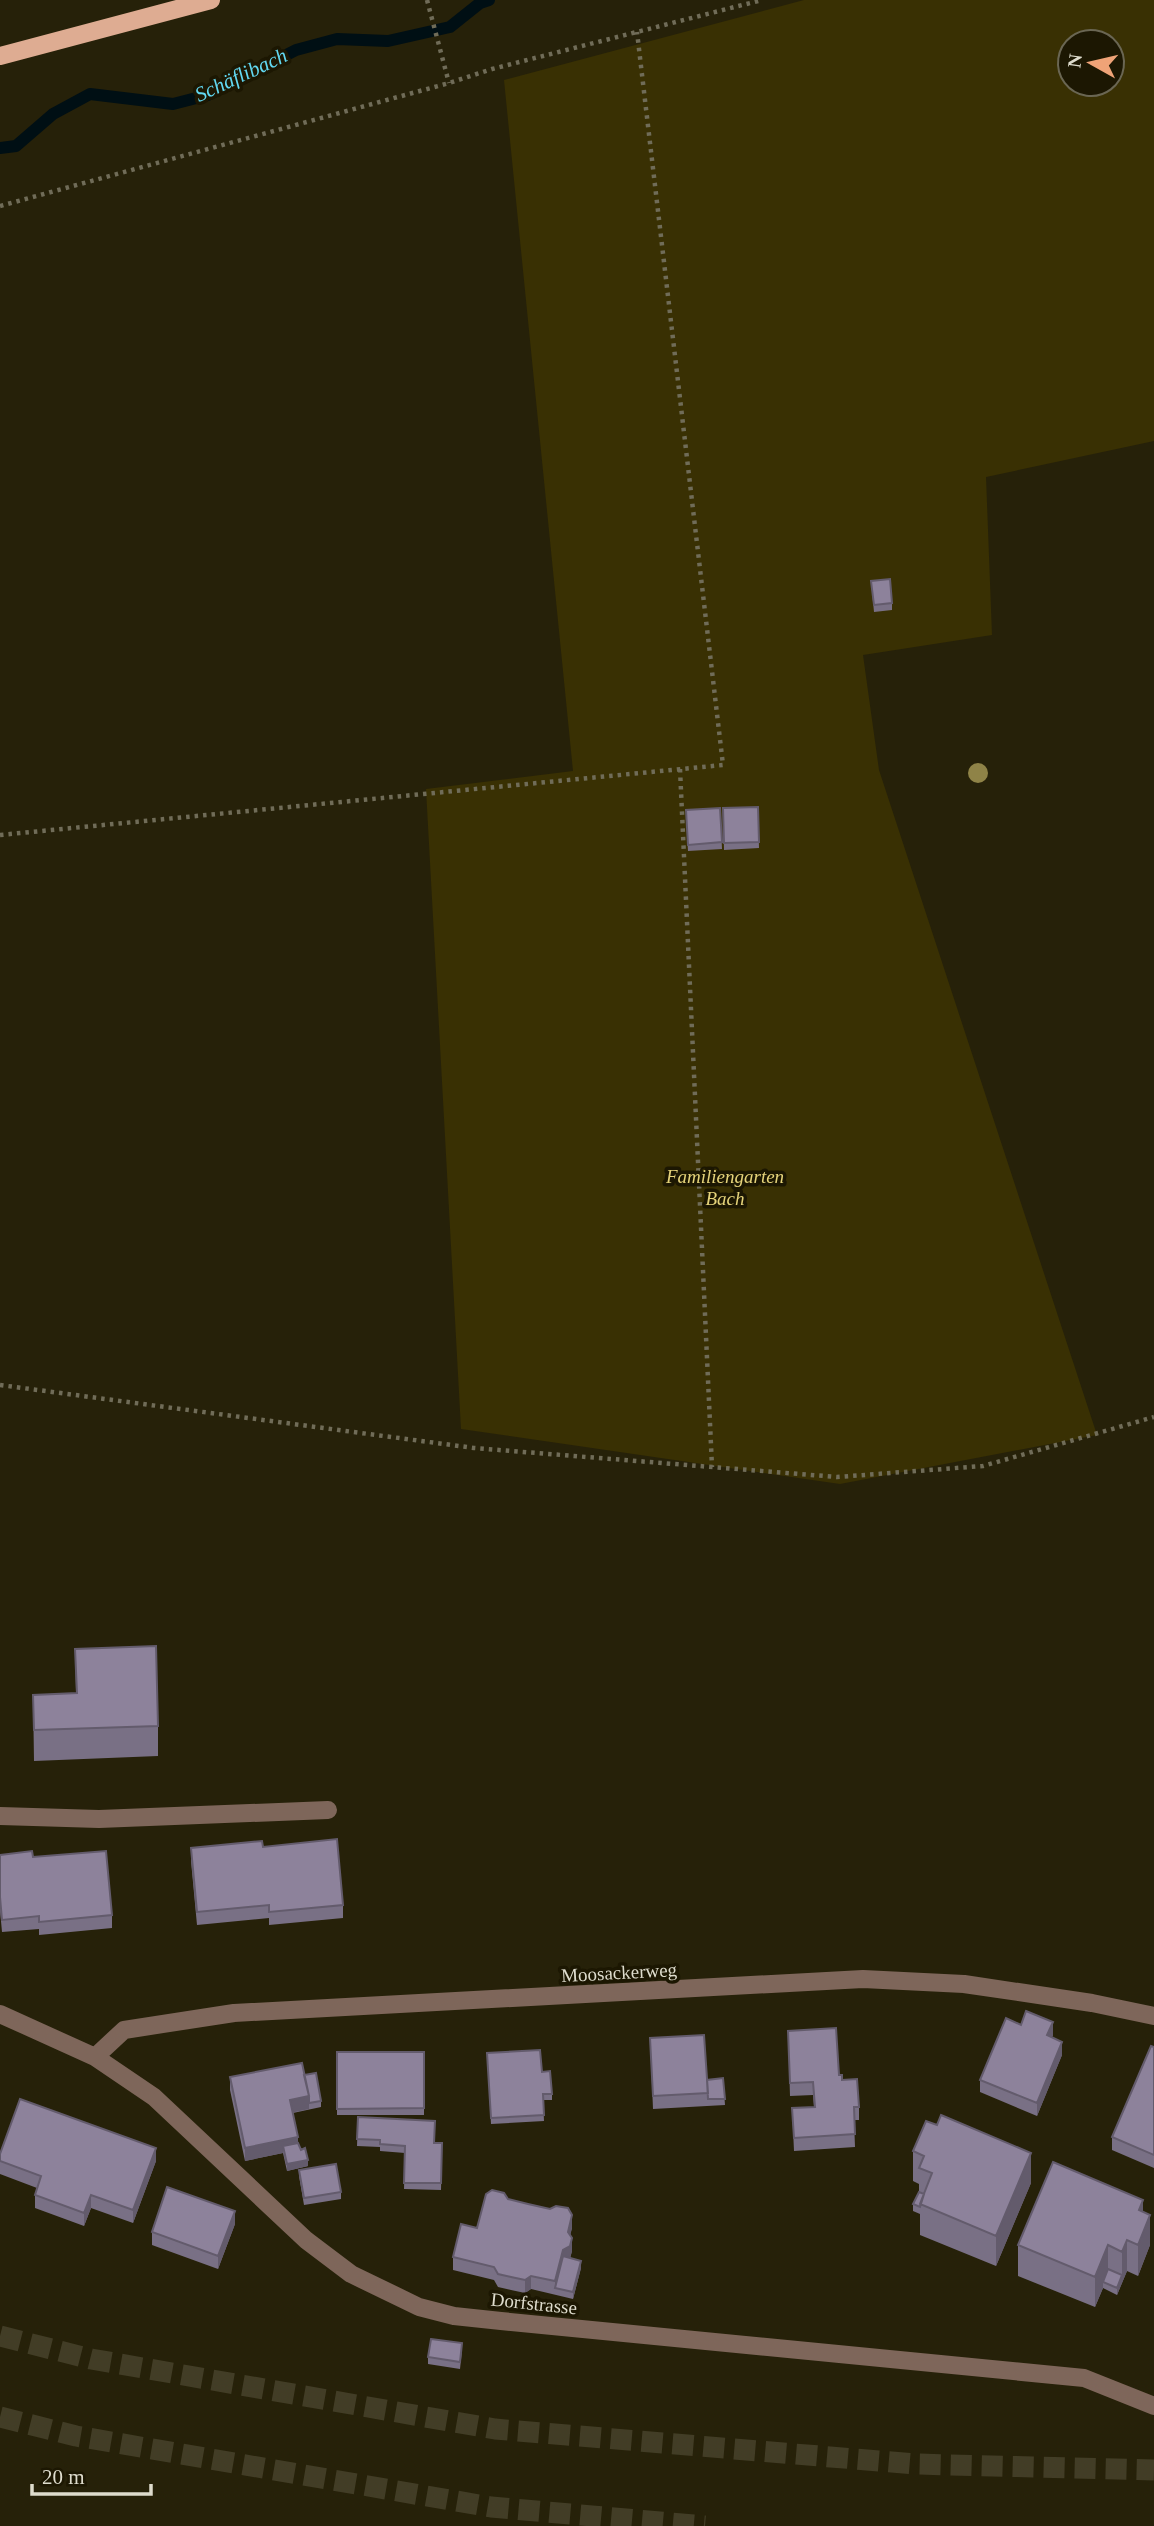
<svg xmlns="http://www.w3.org/2000/svg" width="1154" height="2526" font-family="'Times New Roman',serif">
<style>
.green{fill:#393003;fill-rule:evenodd}
.lines{fill:none;stroke-linecap:round;stroke-linejoin:round}
.stream{stroke:#000f14;stroke-width:12}
.highway-tunnel{stroke:#423d26;stroke-width:21;stroke-dasharray:21 10;stroke-linecap:butt}
.path{stroke:#706c58;stroke-width:4.5;stroke-dasharray:3.5 5;stroke-linecap:butt}
.minor{stroke:#7e665a;stroke-width:18}
.major{stroke:#deac92;stroke-width:18}
.tree{fill:#8f8347}
.wall{fill:#797085}
.shaded-wall{fill:#635b6c}
.building{fill:#8d829b;stroke:#635b6c;stroke-width:2}
.labels{text-anchor:middle;stroke-width:7;stroke-linejoin:round;paint-order:stroke}
.park-label{font-size:19px;font-style:italic;fill:#e5d37a;stroke:#1c1702}
.street-label{font-size:19px;fill:#dedccd;stroke:#1c1702}
.water-label{font-size:21px;font-style:italic;fill:#62d9f2;stroke:#1c1702}
</style>
<rect width="100%" height="100%" fill="#262109"/>
<!-- green -->
<path class="green" d="M804 0H1154V441L986 477 992 635 863 655 879 770 1097 1435 840 1484 461 1429 426 789 573 771 504 80ZM1070 42H1112V84H1070Z"/>
<g class="lines">
<!-- stream -->
<path class="stream" d="M0 148 16 146 53 114 90 94 173 104 208 95 296 50 337 39 388 41 450 27 480 3 489 0"/>
<!-- highway-tunnel -->
<path class="highway-tunnel" d="M0 2336 91 2359 495 2429 915 2464 1154 2470
M0 2417 76 2436 491 2507 705 2526"/>
<!-- path -->
<path class="path" d="M427 0 449 83
M0 206 449 83 492 69 762 0
M680 769 712 1467
M0 835 723 765 637 32
M0 1385 474 1448 837 1477 983 1466 1154 1417"/>
<!-- minor -->
<path class="minor" d="M0 1816 99 1819 328 1810
M0 2014 95 2057 154 2097 306 2240 351 2274 419 2307 454 2316 501 2321 1084 2378 1154 2406
M95 2057 124 2030 234 2013 863 1979 964 1984 1092 2003 1154 2016"/>
<!-- major -->
<path class="major" d="M0 56 211 0"/>
</g>
<!-- trees -->
<circle class="tree" cx="978" cy="773" r="10"/>
<!-- wall -->
<path class="wall" d="M871 581 892 603V610L874 612Z
M758 807 759 848 724 850 723 808Z
M720 808 722 849 688 851 686 816Z
M75 1649 158 1726V1756L34 1761 33 1695 76 1693Z
M263 1847 343 1905V1918L269 1925V1918L197 1925 191 1861V1848Z
M0 1855 33 1857 112 1915V1928L39 1935V1929L2 1932 0 1910Z
M1021 2025 1053 2035 1052 2037 1062 2055 1037 2116 980 2092V2080Z
M788 2031 839 2075 859 2107V2120H854L855 2147 794 2151 792 2108 814 2107 813 2095 790 2096Z
M650 2038 707 2080 723 2078 725 2105 653 2109Z
M1154 2047V2168L1112 2150V2137Z
M337 2052H424V2115H337Z
M487 2053 542 2072 552 2094V2100H543L544 2121 491 2124Z
M304 2075 321 2101V2107L293 2113 298 2143 308 2166 287 2171 283 2153 245 2161 230 2090V2077Z
M358 2117 434 2143H442L441 2190 404 2189 405 2153 380 2151V2147L357 2146Z
M913 2151 1031 2183 996 2266 920 2235V2214L913 2211V2204L919 2192V2184L913 2181Z
M0 2154 156 2161 133 2223 91 2208 84 2226 35 2208V2195L37 2188 0 2174Z
M299 2170 341 2192V2199L304 2205 299 2176Z
M508 2199 572 2228 570 2235 572 2251 570 2258 581 2268 573 2299 531 2289 525 2293 511 2290 498 2287 494 2280 453 2270V2257L477 2228Z
M1143 2212 1150 2245 1138 2276 1127 2271 1117 2295 1103 2288 1095 2307 1018 2276V2245Z
M235 2224 218 2269 152 2245V2232Z
M462 2350 460 2369 428 2364V2357Z"/>
<!-- shaded-wall -->
<path class="shaded-wall" d="M1053 2022V2035L1047 2048V2035Z
M1062 2042V2055L1037 2116V2103Z
M309 2096V2109L290 2113V2100Z
M298 2137V2149L283 2146V2153L245 2161V2148Z
M156 2148V2161L133 2223V2210Z
M1031 2153V2183L996 2266V2236Z
M308 2160V2166L287 2171V2164Z
M91 2195V2208L84 2226V2213Z
M1143 2200V2230L1139 2210Z
M235 2211V2224L218 2269V2256Z
M572 2215V2228L568 2245V2232Z
M1150 2215V2245L1138 2276V2245Z
M572 2238V2251L570 2259 555 2288V2294V2281L563 2250Z
M1127 2240V2271L1117 2295V2288L1122 2275V2252Z
M1108 2245V2276L1103 2282V2288L1095 2307V2277Z
M581 2261V2268L573 2299V2292Z
M531 2276V2289L525 2293V2280Z"/>
<!-- building -->
<path class="building" d="M890 579 892 603 874 605 871 581Z
M758 807 759 842 724 843 723 808Z
M720 808 722 842 688 845 686 810Z
M156 1646 158 1726 34 1730 33 1695 77 1693 75 1649Z
M337 1839 343 1905 269 1912V1905L197 1912 191 1848 262 1841 263 1847Z
M32 1851 33 1857 106 1851 112 1915 39 1922V1916L2 1920 0 1897V1855Z
M1026 2011 1053 2022 1047 2035 1062 2042 1037 2103 980 2080 1006 2018 1021 2025Z
M836 2028 839 2075H842V2080L857 2079 859 2107H854L855 2134 794 2138 792 2108 815 2107 813 2082 790 2083 788 2031Z
M704 2035 708 2093 653 2096 650 2038Z
M1151 2046 1154 2047V2155L1112 2137Z
M540 2050 542 2072 550 2071 552 2094H543L544 2115 491 2118 487 2053Z
M337 2052H424V2108L337 2109Z
M302 2063 309 2096 290 2100 298 2137 245 2148 230 2077Z
M316 2073 321 2101 309 2103V2096L304 2075Z
M723 2078 725 2099H708L707 2080Z
M20 2099 156 2148 133 2210 91 2195 84 2213 35 2195 41 2176 0 2161V2154Z
M941 2115 1031 2153 996 2236 920 2204 932 2173 919 2168 924 2156 913 2151 926 2121 937 2125Z
M358 2117 435 2121 434 2143H442L441 2183H404L405 2146 380 2144V2140L357 2139Z
M298 2143 301 2150 305 2148 308 2160 287 2164 283 2146Z
M1053 2162 1143 2200 1139 2210 1150 2215 1138 2245 1127 2240 1122 2252 1108 2245 1095 2277 1018 2245Z
M336 2164 341 2192 304 2198 299 2170Z
M167 2187 235 2211 218 2256 152 2232Z
M492 2190 504 2193 508 2199 528 2204 550 2209 556 2206 568 2208 572 2215 568 2232 572 2238 570 2246 563 2250 555 2281 531 2276 525 2280 511 2277 498 2274 494 2267 453 2257 461 2224 477 2228 486 2194Z
M919 2192 924 2194 920 2207 913 2204Z
M563 2256 581 2261 573 2292 555 2288Z
M1108 2269 1122 2275 1117 2288 1103 2282Z
M431 2339 462 2343 460 2362 428 2357Z"/>
<g class="labels">
<!-- park labels -->
<g class="park-label">
<text x="725" y="1183">Familiengarten<tspan x="725" dy="22">Bach</tspan></text>
</g>
<!-- street labels -->
<g class="street-label">
<text transform="translate(619 1972) rotate(-3)" y="7">Moosackerweg</text>
<text transform="translate(534 2303) rotate(6)" y="7">Dorfstrasse</text>
</g>
<!-- water labels -->
<g class="water-label">
<text transform="translate(241 75) rotate(-25)" y="7">Schäflibach</text>
</g>
</g>
<!-- north arrow -->
<g transform="translate(1091 63) rotate(278)"><circle r="33" fill="#1c1702" stroke="#6a6653" stroke-width="2"/>
<path d="M0-5L12 26L0 18L-12 26Z" fill="#efa377"/>
<text y="-10" font-size="19" font-weight="bold" text-anchor="middle" fill="#dedccd">N</text>
</g>
<!-- scale -->
<path d="M32 2484v10h119v-10" fill="none" stroke="#dedccd" stroke-width="3.5"/>
<text x="42" y="2484" font-size="21" fill="#dedccd" stroke="#1c1702" stroke-width="5" paint-order="stroke">20 m</text>
</svg>
